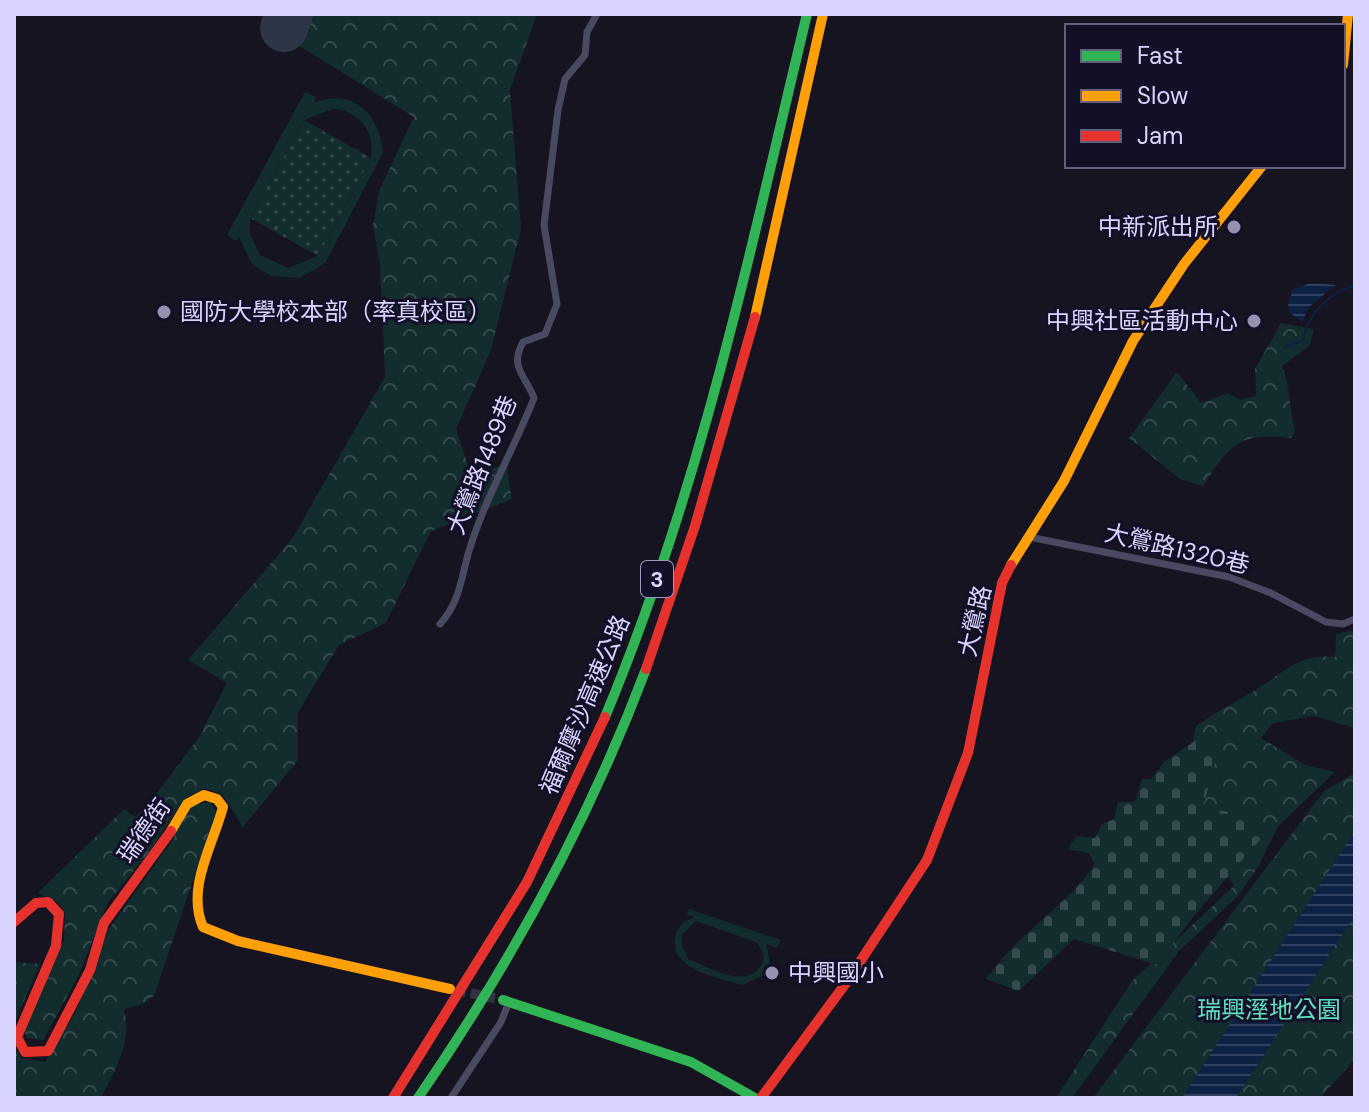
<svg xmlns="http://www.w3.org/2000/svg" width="1369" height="1112" font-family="'DM Sans','Noto Sans TC',sans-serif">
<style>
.grass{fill:url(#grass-dots)}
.forest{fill:url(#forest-crowns)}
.cemetery{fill:url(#cemetery-stones)}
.pitch{fill:#132c2d;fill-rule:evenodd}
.water{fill:url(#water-rules)}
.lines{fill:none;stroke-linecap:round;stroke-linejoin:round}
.stream{stroke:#0d2144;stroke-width:2}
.runway{stroke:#2c3646;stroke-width:48}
.secondary-tunnel{stroke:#333142;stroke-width:10;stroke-dasharray:10 5;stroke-linecap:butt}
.street{stroke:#4a4962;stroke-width:7}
.fast{stroke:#30b455;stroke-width:10}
.slow{stroke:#ff9f0a;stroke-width:10}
.jam{stroke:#e5322d;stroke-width:10}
.poi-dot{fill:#9591b1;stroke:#130f26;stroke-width:3}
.labels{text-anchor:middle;stroke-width:6;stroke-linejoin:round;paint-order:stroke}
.shield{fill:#130f26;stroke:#9e99be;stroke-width:2}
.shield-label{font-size:22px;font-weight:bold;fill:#d9d4ff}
.poi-label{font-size:24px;fill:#d9d4ff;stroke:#130f26;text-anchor:end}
.street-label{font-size:24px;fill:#d9d4ff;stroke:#130f26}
.park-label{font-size:24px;fill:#5fe0c0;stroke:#130f26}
</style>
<defs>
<pattern id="grass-dots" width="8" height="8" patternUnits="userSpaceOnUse" patternTransform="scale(2)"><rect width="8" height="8" fill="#132c2d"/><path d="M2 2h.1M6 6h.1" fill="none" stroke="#354a4c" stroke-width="1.8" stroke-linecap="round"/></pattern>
<pattern id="forest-crowns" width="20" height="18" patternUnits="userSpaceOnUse" patternTransform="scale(2)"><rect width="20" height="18" fill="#132c2d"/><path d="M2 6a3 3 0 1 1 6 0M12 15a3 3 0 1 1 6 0" fill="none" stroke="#354a4c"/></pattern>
<pattern id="cemetery-stones" width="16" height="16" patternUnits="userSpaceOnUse" patternTransform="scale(2)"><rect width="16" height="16" fill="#132c2d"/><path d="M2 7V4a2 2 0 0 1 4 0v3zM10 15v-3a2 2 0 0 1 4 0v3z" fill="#354a4c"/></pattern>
<pattern id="water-rules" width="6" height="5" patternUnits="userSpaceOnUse" patternTransform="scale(2)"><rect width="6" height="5" fill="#0d2144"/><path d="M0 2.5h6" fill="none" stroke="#304060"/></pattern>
</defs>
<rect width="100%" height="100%" fill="#161421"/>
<!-- grass -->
<path class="grass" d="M304 120 371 158 318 256 250 218Z"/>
<!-- forest -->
<path class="forest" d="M305 14H537L510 90 521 229 491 350 456 429 471 475 506 464 512 499 431 531 386 623 339 645 298 712V760L243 827 222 794 204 788 184 799 150 851 107 904 79 975 43 1040 27 1038 23 1029 64 940 65 914 59 903 38 893 124 809 135 817 145 809 199 737 227 683 188 660 292 539 385 377 380 265 373 226 379 191 414 117 293 42Z
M1281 323 1314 329 1310 345 1282 366C1291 388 1289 409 1295 431L1292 438C1239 432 1231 443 1203 486L1180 479 1129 438 1177 372 1201 403 1228 393 1240 400 1256 396 1255 369Z
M1352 630 1355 638V728L1314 716 1273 723 1261 738 1305 765 1335 772 1278 826 1258 867 1238 896 1179 951 1072 1098H1056L1132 981 1234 886 1216 857 1177 819 1196 726C1215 712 1235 702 1256 690 1283 673 1299 653 1335 657L1336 634Z
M1355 773V1059L1320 1098H1093L1324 791Z
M210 802 216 812 154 996 143 1004 124 1009C132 1044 116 1068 101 1098H14V1048L22 1058 45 1062 75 1013 109 929 169 845 191 806Z
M14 962 40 964 14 1024Z"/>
<!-- cemetery -->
<path class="cemetery" d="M1202 736 1219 747 1203 807 1253 817 1263 836 1194 916 1157 965 1074 939 1019 991 986 979C994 969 1002 958 1011 949 1030 928 1086 886 1094 863L1089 853 1068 849 1076 836 1095 838 1102 824 1114 819 1118 802H1135L1142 779H1151L1164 762Z"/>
<!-- pitch -->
<path class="pitch" d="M305 92 316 97 314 102C353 88 380 114 383 152L326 262 316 269 298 278 271 276 252 264 239 237 236 241 227 235ZM333 109C360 111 375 131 371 158L318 256 288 268 260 255 250 234V218L304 120Z
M689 909 781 940 777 948 766 944 770 962 765 975 742 985C719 978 670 969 675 939 676 927 684 921 695 917L687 915ZM696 921 758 943C762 952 767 958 760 967 744 989 709 967 689 960L682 946V934Z"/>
<!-- water -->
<path class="water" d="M1312 283 1336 285 1309 307 1302 322 1290 313 1288 304 1293 289Z
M1355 831V915L1236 1098H1182Z"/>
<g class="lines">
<!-- stream -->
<path class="stream" d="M1284 348 1303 340C1308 312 1329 294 1355 285"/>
<!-- runway -->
<path class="runway" d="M284 28 289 14"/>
<!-- secondary-tunnel -->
<path class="secondary-tunnel" d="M456 990 503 1000"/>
<!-- street -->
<path class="street" d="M1029 537 1229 577 1271 593 1326 622 1343 624 1355 619
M440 624C460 602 461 578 469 551 485 498 514 449 534 398 525 375 509 367 523 342L545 334 557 304 544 225 558 110 565 79 585 55 587 32 597 14
M451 1098 501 1022 509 1002"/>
<!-- fast -->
<path class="fast" d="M605 717C701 487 749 255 807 14
M503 1000 691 1062 755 1098
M418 1098C511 963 588 823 646 669"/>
<!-- slow -->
<path class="slow" d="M1343 65 1348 14
M755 317 823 14
M1011 565 1064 481 1133 341 1184 264 1262 166
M171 831 187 804 204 795 217 799 223 807C213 845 186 888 203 927L238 941 450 989"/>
<!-- jam -->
<path class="jam" d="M646 669 695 526 755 317
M14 922 36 903 48 902 59 914 56 946 17 1037 25 1052 48 1051 90 970 104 923 171 831
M393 1098 527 882 605 717
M761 1098 846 983 927 860 968 753 1002 583 1011 565"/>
</g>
<!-- markers -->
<g class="poi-dot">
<circle cx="1234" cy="227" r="8"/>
<circle cx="164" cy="312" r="8"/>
<circle cx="1254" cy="321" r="8"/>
<circle cx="772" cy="973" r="8"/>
</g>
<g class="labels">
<!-- shield labels -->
<rect class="shield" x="641" y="561" width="32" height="36" rx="6"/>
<g class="shield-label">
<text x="657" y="587">3</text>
</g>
<!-- poi labels -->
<g class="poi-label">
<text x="1218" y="235">中新派出所</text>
<text x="180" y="320" text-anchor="start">國防大學校本部（率真校區）</text>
<text x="1238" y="329">中興社區活動中心</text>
<text x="788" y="981" text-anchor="start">中興國小</text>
</g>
<!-- street labels -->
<g class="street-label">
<text transform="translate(482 465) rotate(-68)" y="8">大鶯路1489巷</text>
<text transform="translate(1177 549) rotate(13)" y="8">大鶯路1320巷</text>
<text transform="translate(975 621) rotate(-77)" y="8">大鶯路</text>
<text transform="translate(585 705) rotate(-67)" y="8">福爾摩沙高速公路</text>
<text transform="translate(144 831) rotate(-55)" y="8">瑞德街</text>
</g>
<!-- park labels -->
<g class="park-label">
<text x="1269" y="1018">瑞興溼地公園</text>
</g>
</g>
<!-- border -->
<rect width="1369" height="1112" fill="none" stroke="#d9d4ff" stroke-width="32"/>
<!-- legend -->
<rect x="1065" y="24" width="280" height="144" fill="#130f26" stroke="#625e7d" stroke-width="2"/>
<rect x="1081" y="50" width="40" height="12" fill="#30b455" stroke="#625e7d" stroke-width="2"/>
<text x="1137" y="64" font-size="24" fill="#d9d4ff">Fast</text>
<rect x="1081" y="90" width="40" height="12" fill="#ff9f0a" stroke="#625e7d" stroke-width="2"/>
<text x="1137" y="104" font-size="24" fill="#d9d4ff">Slow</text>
<rect x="1081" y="130" width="40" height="12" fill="#e5322d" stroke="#625e7d" stroke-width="2"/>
<text x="1137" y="144" font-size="24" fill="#d9d4ff">Jam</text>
</svg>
